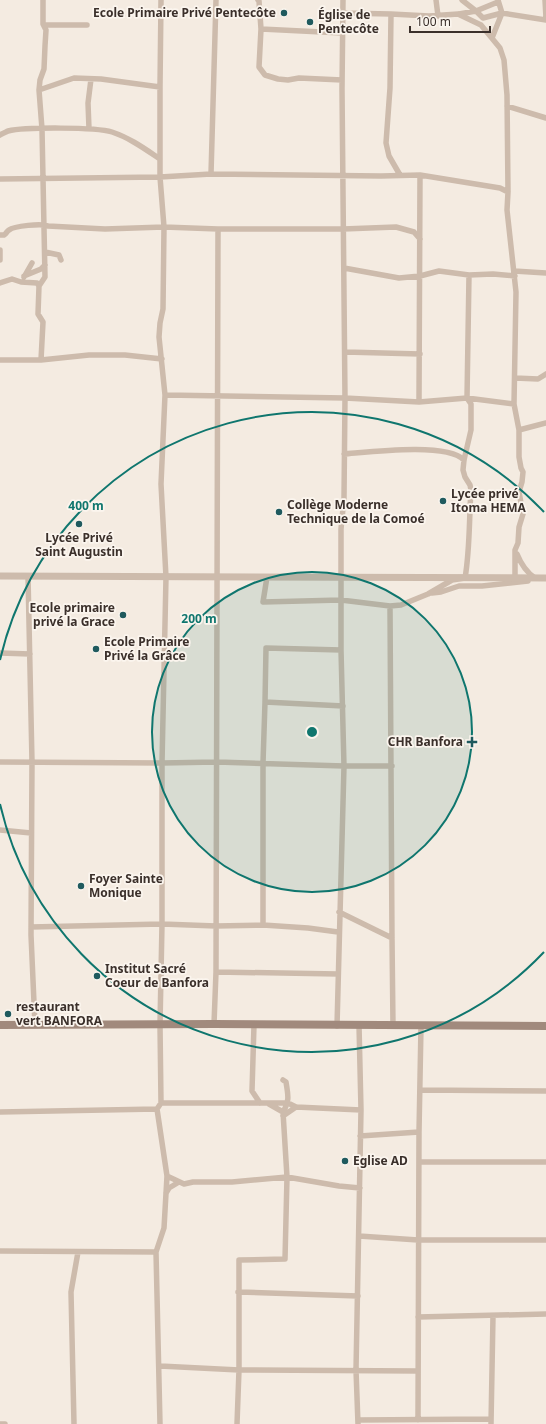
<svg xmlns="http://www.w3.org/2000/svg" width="546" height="1424" font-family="'Noto Sans',sans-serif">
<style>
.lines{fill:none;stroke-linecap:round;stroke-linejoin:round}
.minor{stroke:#cdbbac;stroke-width:5.5}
.tertiary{stroke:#cdbbac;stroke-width:7}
.secondary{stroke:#a18a7d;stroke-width:8}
.ring{fill:none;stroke:#0f766e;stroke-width:2}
.poi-dot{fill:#1f5a5e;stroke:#fbf5ee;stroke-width:1.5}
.labels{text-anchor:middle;stroke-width:3.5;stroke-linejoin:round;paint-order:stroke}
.poi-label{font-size:12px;font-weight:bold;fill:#3b302b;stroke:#fbf5ee;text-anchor:start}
.centre{fill:#0f766e;stroke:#fbf5ee;stroke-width:2}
.ring-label{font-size:12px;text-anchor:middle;font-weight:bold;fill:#0f766e;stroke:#fbf5ee;stroke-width:3.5;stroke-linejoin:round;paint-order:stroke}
</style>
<rect width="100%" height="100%" fill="#f4ebe1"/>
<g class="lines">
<!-- minor -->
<path class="minor" d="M258 0 259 1 261 29 342 33
M436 0 438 16
M462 0 476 11 498 2
M545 0 546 18
M342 13 391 14 390 88 386 143 389 156 400 175
M391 14 429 16 458 14 481 25 500 48 504 60 507 95 508 192 507 210 516 292 514 404 519 430V457L521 468 523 472 522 482 519 492 523 514 519 527 518 543 515 550V578
M459 14 476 11 483 18 502 13 546 20
M44 25H87
M261 29 259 67 265 75 278 79 288 80 299 78 342 80
M492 38 502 13 498 0
M39 90 74 78 101 79 160 87
M507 106 546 118
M89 129 88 103 91 79
M0 135C3 133 6 132 8 131 25 127 96 127 112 132 130 138 145 149 160 159
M211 174 216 0
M0 179 160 177 211 174 381 176 420 175 500 188 508 192
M0 235H4C6 234 7 231 9 230 14 226 42 223 48 226L105 229 164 227 218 229H343L396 227 414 232 420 239
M0 250V260
M45 252 59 255 61 260
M344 268 399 278 420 276 439 271 469 275 493 274 515 276
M514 271 546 273
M24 276 41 269 45 265
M24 277 32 263
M0 283 12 279 21 282 37 283 39 286
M345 352 420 354
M0 360H41L89 355H125L162 359
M41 360 43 322 38 314 39 286 45 277 42 129 39 90 40 80 44 69 45 46 46 30 43 24V0
M515 378 538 379 546 374
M165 395 345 398 419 402 467 398 514 404
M419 402 420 175
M519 430 546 423
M344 454C369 452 447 442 464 460
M517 554C521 564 526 572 535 578
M28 576 32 762 31 935 35 1025
M267 577 263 602 341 600 390 606 401 605 428 594 452 580 465 578C470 550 469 519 471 490L470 485 465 477 463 470 464 460 471 430V404L467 398 469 275
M432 593 441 592 459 586H482L528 581
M390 606 392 938 393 1026
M341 650 266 648 265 702 343 706
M0 653 30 654
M0 762 162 763 217 762 344 766H392
M0 830 31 833
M339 912 392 938
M263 925V763L265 702
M31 927 162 924 216 926 263 925 308 928 338 932
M216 972 338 974
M214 1024 216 972 218 229
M254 1025 252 1091 260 1103
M337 1026 344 766 341 650V529L344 498 345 398 342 89 343 0
M420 1090 546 1091
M161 1103H288L296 1107 361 1110
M269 1104 283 1112
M0 1112 157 1109
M283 1116 296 1107
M360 1136 419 1132
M420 1162H546
M167 1176 184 1184 193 1182H232L287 1177 339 1186 360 1188
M166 1193 169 1188 179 1182
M359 1236 418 1240H546
M0 1251 156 1252
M238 1292 358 1296
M418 1317 546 1314
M160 1366 239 1370 418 1371
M358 1420 491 1419
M418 1420 419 1132 421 1026
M0 1424H5
M74 1424 71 1292 78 1252
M160 1424 156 1252 164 1228 167 1176 157 1109 161 1103 160 1025 162 924V763L166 577 161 484 165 395 159 337 160 323 163 309 164 227 160 177V87L161 0
M237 1424 239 1370V1260L285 1259 287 1177 283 1112C290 1100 288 1095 286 1082L283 1080
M358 1424 356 1370 361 1110 359 1025
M491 1424 493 1316"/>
<!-- tertiary -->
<path class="tertiary" d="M0 576 546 578"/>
<!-- secondary -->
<path class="secondary" d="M0 1025 214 1024 546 1026"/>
</g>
<!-- distance rings -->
<circle cx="312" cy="732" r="160" fill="#0f766e" fill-opacity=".12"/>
<g class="ring">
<circle cx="312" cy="732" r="160"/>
<path d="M544 952A320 320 0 0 1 0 804M0 660A320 320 0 0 1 544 512"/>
</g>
<!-- markers -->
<g class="poi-dot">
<circle cx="284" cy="13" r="4"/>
<circle cx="310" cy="22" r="4"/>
<circle cx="443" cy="501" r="4"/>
<circle cx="279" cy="512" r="4"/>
<circle cx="79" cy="524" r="4"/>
<circle cx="123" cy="615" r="4"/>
<circle cx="96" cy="649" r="4"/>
<path d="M470 736h4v4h4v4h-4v4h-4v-4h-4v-4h4z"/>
<circle cx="81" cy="886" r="4"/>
<circle cx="97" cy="976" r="4"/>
<circle cx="8" cy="1014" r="4"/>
<circle cx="345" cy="1161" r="4"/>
</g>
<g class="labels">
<!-- poi labels -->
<g class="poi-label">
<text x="276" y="17" text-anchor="end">Ecole Primaire Privé Pentecôte</text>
<text x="318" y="19">Église de<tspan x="318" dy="14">Pentecôte</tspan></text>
<text x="451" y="498">Lycée privé<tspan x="451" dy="14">Itoma HEMA</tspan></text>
<text x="287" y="509">Collège Moderne<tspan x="287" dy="14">Technique de la Comoé</tspan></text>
<text x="79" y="542" text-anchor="middle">Lycée Privé<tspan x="79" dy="14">Saint Augustin</tspan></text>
<text x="115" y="612" text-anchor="end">Ecole primaire<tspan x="115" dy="14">privé la Grace</tspan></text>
<text x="104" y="646">Ecole Primaire<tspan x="104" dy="14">Privé la Grâce</tspan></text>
<text x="463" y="746" text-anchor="end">CHR Banfora</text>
<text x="89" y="883">Foyer Sainte<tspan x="89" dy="14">Monique</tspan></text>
<text x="105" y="973">Institut Sacré<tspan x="105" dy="14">Coeur de Banfora</tspan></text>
<text x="16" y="1011">restaurant<tspan x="16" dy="14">vert BANFORA</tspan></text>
<text x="353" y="1165">Eglise AD</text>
</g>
</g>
<circle cx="312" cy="732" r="6" class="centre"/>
<g class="ring-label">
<text x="86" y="510">400 m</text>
<text x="199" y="623">200 m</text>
</g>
<!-- scale -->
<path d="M410 26v6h80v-6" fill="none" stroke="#3b302b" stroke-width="2"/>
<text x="416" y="26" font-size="12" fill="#3b302b" stroke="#fbf5ee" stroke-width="3" paint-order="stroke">100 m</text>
</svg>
